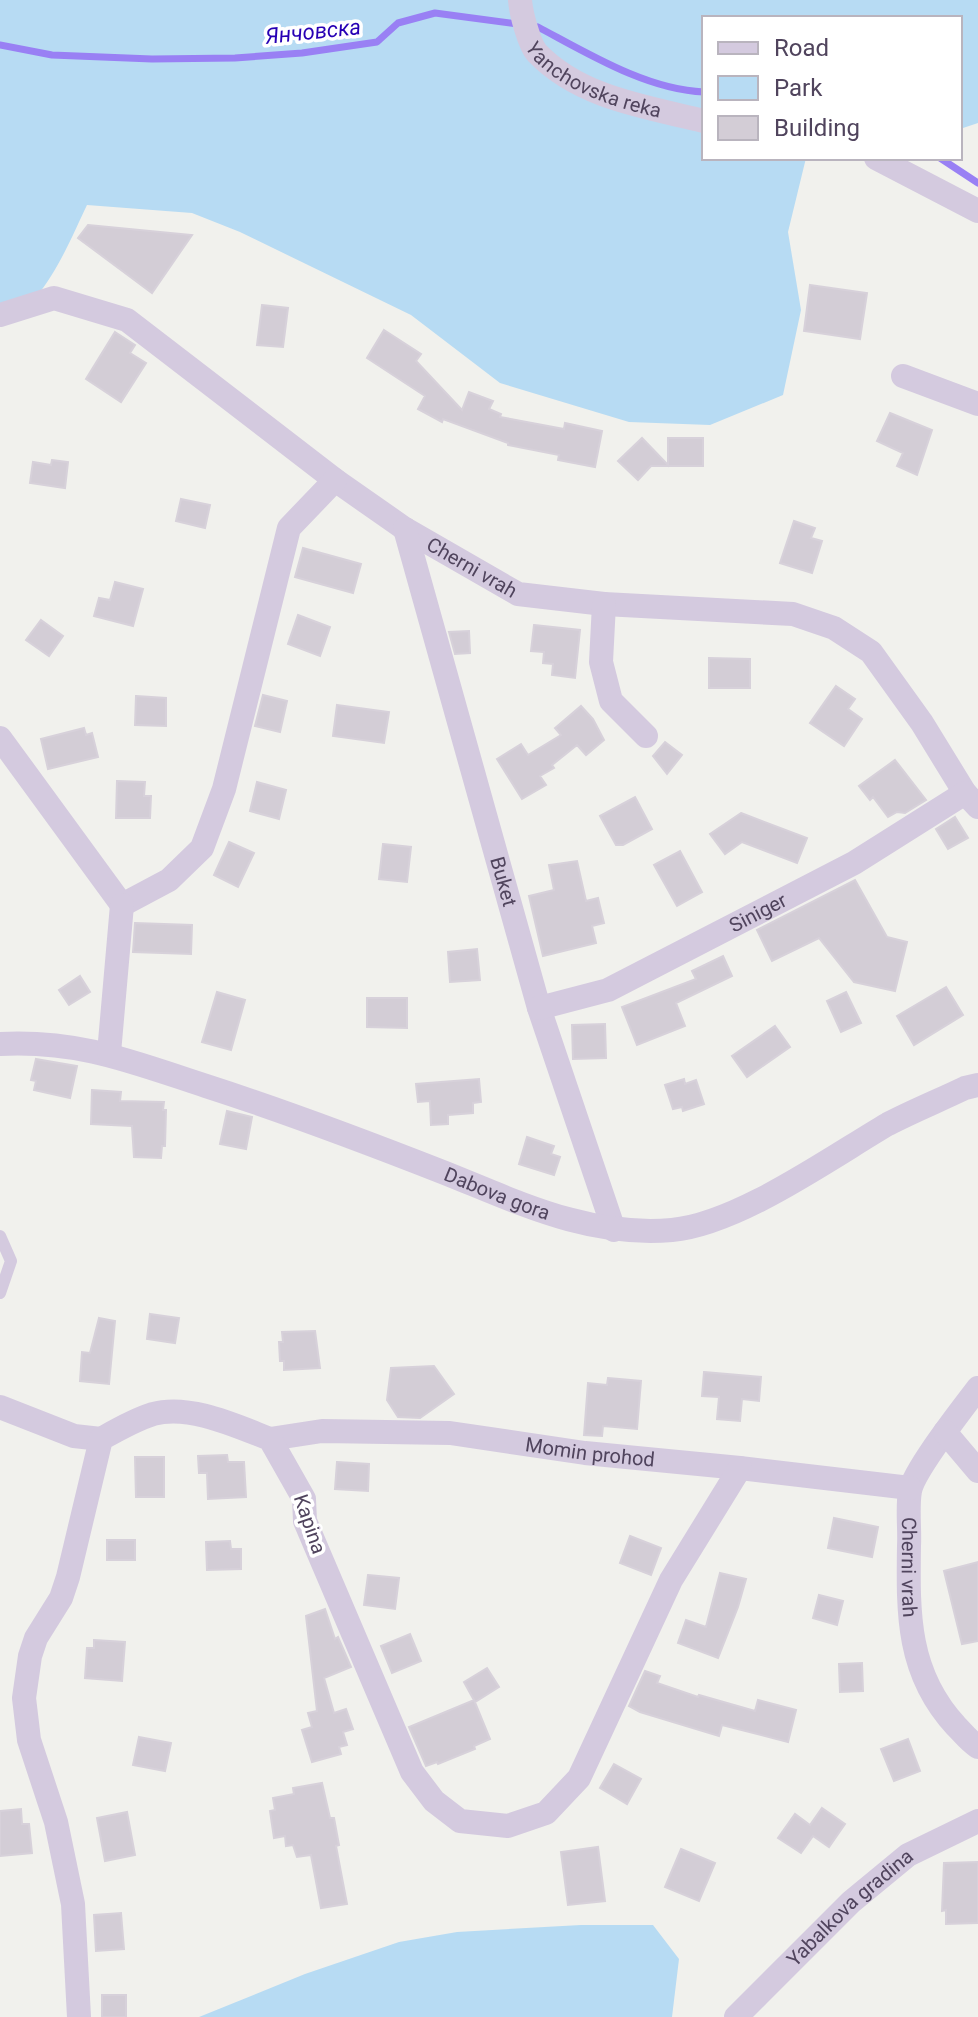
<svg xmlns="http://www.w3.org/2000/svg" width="978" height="2017" font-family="Roboto,sans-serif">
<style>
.green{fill:#b7dbf3}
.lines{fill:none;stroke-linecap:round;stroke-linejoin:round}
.stream{stroke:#9980f4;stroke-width:7}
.building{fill:#d3cdd6;stroke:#d7d1da;stroke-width:2}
.service{stroke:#d4cadf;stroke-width:12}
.minor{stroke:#d4cadf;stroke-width:24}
.labels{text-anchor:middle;stroke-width:7;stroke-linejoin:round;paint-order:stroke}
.street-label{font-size:20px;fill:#50445d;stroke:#fff}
.water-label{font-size:22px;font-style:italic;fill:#2700b4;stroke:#fff}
</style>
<rect width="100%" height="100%" fill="#f1f1ed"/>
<!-- green -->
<path class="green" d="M0 0H978V123L960 129V18H704V158H806L788 232 801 310 783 395 710 425 629 422 500 383 411 315 240 232 192 213 87 205C70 240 42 313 0 321Z
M581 1925H653L679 1959 672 2017H199L305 1974 399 1942 457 1932Z"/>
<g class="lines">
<!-- stream -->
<path class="stream" d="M531 26 538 27C587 53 647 90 704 92
M0 45 52 55 152 59 235 58 302 53 377 42 398 23 435 13 518 24
M940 158 978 183"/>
</g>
<!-- building -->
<path class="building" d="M88 225 192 235 152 293 78 238Z
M810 285 867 293 860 339 804 331Z
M262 305 288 308 283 347 257 345Z
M384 330 421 354 416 361 462 410 469 392 493 401 489 409 501 414 500 417 564 429 565 423 602 431 595 467 558 460 559 455 508 445V443L443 419 442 422 418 409 425 396 367 358Z
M115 332 135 345 130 353 146 363 121 402 86 379Z
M890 413 932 430 917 475 897 466 903 453 877 441Z
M642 438 668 465V438H703V466H651L638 480 618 461Z
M52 460 68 462 65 488 30 483 33 462 51 465Z
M181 499 210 505 205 528 176 521Z
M794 521 815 528 811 538 822 541 812 573 780 563Z
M303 548 361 564 353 593 295 577Z
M115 582 143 589 133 626 94 616 99 598 110 600Z
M298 615 330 627 320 656 288 644Z
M41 620 63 636 49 656 26 640Z
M534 625 580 630 575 678 552 675 553 664 543 663 544 652 531 651Z
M469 631 470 653 455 654 449 632Z
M709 658 750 659V688H709Z
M836 686 855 699 848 709 862 719 844 746 810 723Z
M263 695 287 701 280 732 255 726Z
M136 696 166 698V726L135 725Z
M337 705 389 712 384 743 333 736Z
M581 706 593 719 604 740 586 755 577 745 552 765 554 768 540 776 546 785 522 799 497 759 521 744 528 755 561 735 555 728Z
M84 728 86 735 92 733 98 757 48 769 41 739Z
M665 742 682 755 667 774 653 756Z
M895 760 926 800 905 813 897 812 888 817 873 797 870 800 859 786Z
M117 781 145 782 144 796H151L150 818H116Z
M257 782 286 790 279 819 250 811Z
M635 797 652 829 623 845H616L600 816Z
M741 813 807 838 797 863 742 842 725 854 710 834Z
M955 817 968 838 948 849 936 829Z
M229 842 254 853 238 887 214 875Z
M383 844 411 847 407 882 379 879Z
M680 851 702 892 677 906 654 865Z
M577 861 586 901 598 898 604 923 592 926 596 943 543 956 529 896 554 890 549 865Z
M855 880 887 937 907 942 895 991 854 982 819 938 772 961 757 930Z
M135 923 192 925 191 954 133 952Z
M477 949 480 980 450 982 448 952Z
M723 956 732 976 676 1003 685 1026 637 1045 622 1007 696 979 692 971Z
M80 976 90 992 69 1005 59 990Z
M946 987 963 1015 914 1045 897 1016Z
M217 992 245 1000 231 1050 202 1042Z
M846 992 861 1023 841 1032 827 1001Z
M367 998H407V1028L367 1027Z
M605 1024 606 1058 573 1059 572 1025Z
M775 1026 790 1047 747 1077 732 1056Z
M36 1059 77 1066 70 1098 34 1090 36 1081 31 1080Z
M479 1079 481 1102 473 1103V1113L448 1115V1124L431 1125 430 1101 418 1102 416 1084Z
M684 1079 685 1084 696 1080 704 1104 683 1111 682 1107 673 1109 665 1085Z
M92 1090 121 1092 120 1101 164 1102 163 1110H166L165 1146H162L161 1158 134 1157 132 1126 91 1124Z
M227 1111 252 1117 246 1149 220 1144Z
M527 1137 554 1146 551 1154 560 1157 554 1175 519 1164Z
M150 1314 179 1318 175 1343 147 1339Z
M99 1318 115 1321 109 1384 80 1381 82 1352 90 1353Z
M315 1331 320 1368 284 1370V1361H280L279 1342H283L282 1332Z
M434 1366 454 1394 420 1418 398 1417 387 1400 391 1368Z
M704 1372 761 1377 759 1401 742 1399 740 1421 717 1419 719 1397 702 1396Z
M608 1378 641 1381 637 1429 603 1426 602 1436 584 1435 588 1383 607 1385Z
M227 1455 228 1462H244L246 1497 208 1499 207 1473H199L198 1456Z
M135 1457H164V1497H136Z
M337 1462 369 1464 368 1491 335 1489Z
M834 1518 878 1527 872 1557 828 1548Z
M630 1536 661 1548 651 1575 620 1563Z
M107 1540H135V1560H107Z
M230 1541 231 1549H241V1569L207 1570 206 1542Z
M978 1562V1641L962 1644 944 1571Z
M720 1573 746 1579 738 1607 718 1658 678 1643 686 1620 706 1627Z
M368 1575 399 1578 395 1609 364 1605Z
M819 1595 843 1601 837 1625 813 1618Z
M325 1609 335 1639 338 1637 351 1667 324 1678 334 1713 346 1709 353 1729 343 1732 347 1745 339 1747 341 1754 312 1762 302 1730 312 1727 308 1713 317 1711 306 1616Z
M410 1634 421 1661 392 1673 381 1646Z
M94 1640 125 1642 122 1681 85 1678 87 1648H94Z
M862 1663 863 1691 840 1692 839 1664Z
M487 1668 499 1687 475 1702 464 1682Z
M645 1671 660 1676 657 1683 698 1697 699 1695 755 1711 758 1700 796 1710 788 1742 722 1725 719 1736 640 1712 629 1706Z
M474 1700 490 1739 474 1746 475 1749 438 1764 437 1762 426 1766 409 1727Z
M139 1737 171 1743 165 1771 133 1765Z
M908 1739 920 1771 894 1781 881 1749Z
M614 1764 641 1779 627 1804 600 1788Z
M322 1783 330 1818H334L339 1845 336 1846 347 1904 321 1908 311 1855 297 1857 293 1845 286 1846 285 1836 274 1838 270 1811 275 1810 273 1798 294 1794 293 1788Z
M822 1808 845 1824 829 1847 813 1836 801 1853 778 1838 795 1814 810 1825Z
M21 1809 22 1824H29L32 1853 0 1856V1811Z
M127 1812 135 1855 105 1861 97 1818Z
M598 1847 605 1901 568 1905 561 1852Z
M681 1849 715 1863 699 1901 665 1887Z
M978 1862V1923L946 1924V1910L942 1911 944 1863Z
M121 1913 124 1949 96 1951 94 1915Z
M102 1995H126V2017H102Z"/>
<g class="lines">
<!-- service -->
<path class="service" d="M0 1236 11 1261 0 1293"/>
<!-- minor -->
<g class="minor">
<path id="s1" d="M520 0C521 13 529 44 537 53 580 98 647 107 704 121"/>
<path d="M876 158 978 211"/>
<path id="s2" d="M0 315 54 298 127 320 335 480 405 529 518 594 604 604 793 614 834 628 871 652 922 723 965 793 978 807"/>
<path d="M903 376 978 404"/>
<path id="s3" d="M405 529 539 1008 614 1230"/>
<path d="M604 604 601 662 611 701 646 736"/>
<path d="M0 738 122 905 169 880 202 848 224 789 289 528 335 480"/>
<path id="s4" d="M539 1008 608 990 854 863 965 793"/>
<path id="s5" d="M0 1044C80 1040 132 1062 206 1086 287 1112 366 1142 445 1173 520 1203 588 1237 672 1230 738 1224 830 1158 888 1124 913 1111 940 1100 965 1088L978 1085"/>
<path d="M109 1053 122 905"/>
<path id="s6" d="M978 1388C963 1408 914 1470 910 1491 907 1508 910 1529 909 1546 908 1614 907 1673 956 1726 963 1733 969 1741 978 1747"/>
<path d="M0 1407 74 1436 101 1439"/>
<path d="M945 1432 978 1471"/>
<path id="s7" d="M270 1439 322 1431 450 1433 585 1453 740 1468 910 1488"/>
<path d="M79 2017 73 1904 56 1822 29 1740 24 1698 30 1656 36 1638 61 1598 68 1577 101 1439C117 1430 134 1420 153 1414 190 1404 236 1426 270 1439L304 1499 305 1521 412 1772 434 1801 460 1821 508 1826 546 1813 579 1778 671 1580 740 1468"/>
<path id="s8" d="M736 2017 851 1902 908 1855 978 1821"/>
</g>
</g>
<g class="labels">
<!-- street labels -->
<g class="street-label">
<text dy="7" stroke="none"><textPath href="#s1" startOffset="120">Yanchovska reka</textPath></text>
<text dy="7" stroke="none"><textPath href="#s2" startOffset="558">Cherni vrah</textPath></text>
<text dy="7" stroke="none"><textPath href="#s3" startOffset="366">Buket</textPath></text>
<text dy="7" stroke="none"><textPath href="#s4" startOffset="240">Siniger</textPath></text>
<text dy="7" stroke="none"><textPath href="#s5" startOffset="522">Dabova gora</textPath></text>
<text dy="7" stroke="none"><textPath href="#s7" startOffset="322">Momin prohod</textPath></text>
<text transform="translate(310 1524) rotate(71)" y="7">Kapina</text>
<text dy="7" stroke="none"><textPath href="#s6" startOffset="200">Cherni vrah</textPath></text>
<text dy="7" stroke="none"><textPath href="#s8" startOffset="158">Yabalkova gradina</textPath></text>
</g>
<!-- water labels -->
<g class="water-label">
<text transform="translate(313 31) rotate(-6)" y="8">Янчовска</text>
</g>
</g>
<!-- legend -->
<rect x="702" y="16" width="260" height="144" fill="#ffffff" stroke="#b9b4be" stroke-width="2"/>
<rect x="718" y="42" width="40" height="12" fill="#d4cadf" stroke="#b9b4be" stroke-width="2"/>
<text x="774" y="56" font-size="24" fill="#50445d">Road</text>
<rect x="718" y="76" width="40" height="24" fill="#b7dbf3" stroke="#b9b4be" stroke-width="2"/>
<text x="774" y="96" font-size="24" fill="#50445d">Park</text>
<rect x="718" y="116" width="40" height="24" fill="#d3cdd6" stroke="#b9b4be" stroke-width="2"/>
<text x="774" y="136" font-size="24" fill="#50445d">Building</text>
</svg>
